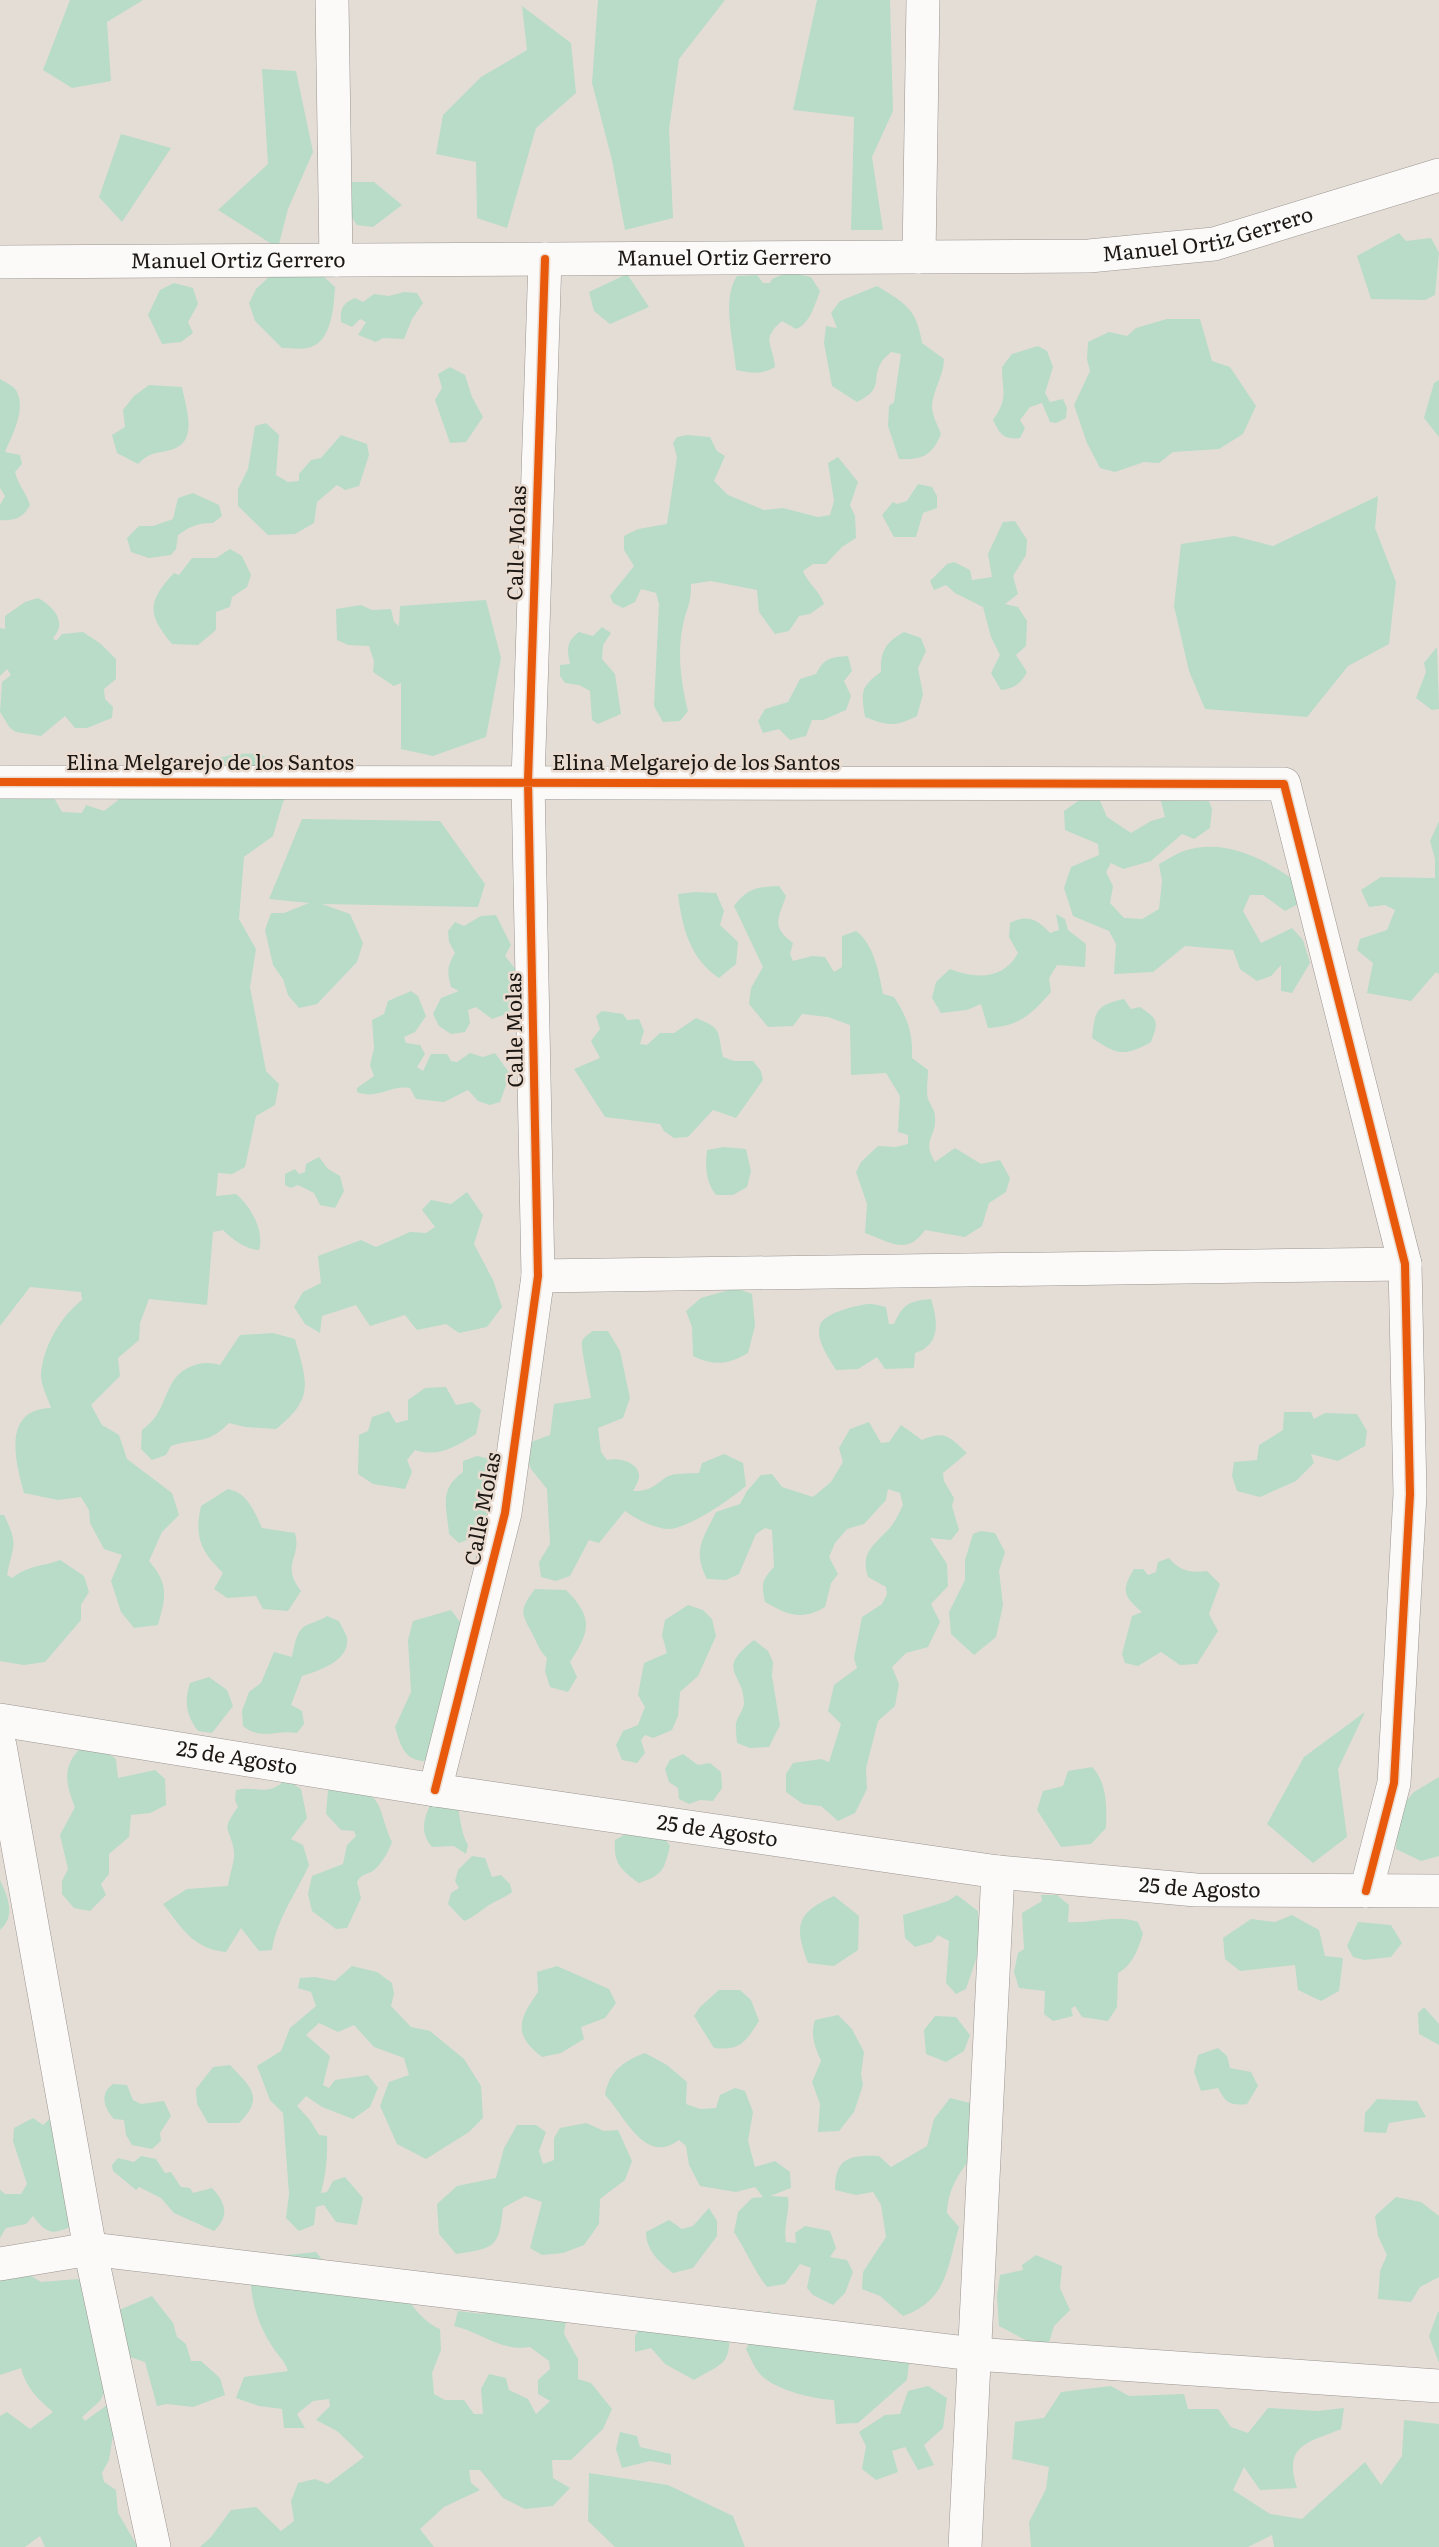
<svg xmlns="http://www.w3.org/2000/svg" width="1439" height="2547" font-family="Literata,serif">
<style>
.green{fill:#b8dcc7}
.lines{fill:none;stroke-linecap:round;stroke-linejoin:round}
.minor-casing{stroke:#9a948f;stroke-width:34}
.minor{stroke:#fbfaf9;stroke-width:33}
.cycleway-casing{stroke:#eadcd0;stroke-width:11}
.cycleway{stroke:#e8590c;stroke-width:8}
.labels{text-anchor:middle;stroke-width:5;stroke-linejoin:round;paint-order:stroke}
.street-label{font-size:21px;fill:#1d1814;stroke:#eadcd0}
</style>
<rect width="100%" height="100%" fill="#e4ddd6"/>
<!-- green -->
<path class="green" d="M70 0H143L107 22 111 81 72 88 43 70Z
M598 0H725L679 59 669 129 673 218 625 230 612 160 592 83Z
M817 0H890L893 111 872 157 883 230H851L854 117 793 110Z
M522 6 571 43 576 93 536 128 507 228 477 218 476 162 436 154 443 115 481 77 527 50Z
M262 69 296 71 313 152 288 209 278 248 218 210 268 164Z
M121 134 171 148 122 222 99 197Z
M350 182H374L402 205 373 227 357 225 344 207Z
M1399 233 1406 241 1431 238 1439 253 1435 295 1425 300 1371 299 1357 256Z
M788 272 811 277 820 291C815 304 810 324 796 329L782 321C760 340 773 343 775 367 762 375 750 373 736 370 734 342 721 300 737 276L757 275 763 283H770L772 279Z
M273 273 323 276 335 287C334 305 332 340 311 347 303 350 291 348 282 348L255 321 249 303 256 289Z
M627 274 649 307 610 324 594 311 589 292Z
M174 283 193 288 198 304 188 322 193 333 181 342 162 344 148 315 160 290Z
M877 286C905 303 917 309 922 343L944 359C944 376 933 389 932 406 932 415 938 426 941 434 932 456 922 460 899 459L888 426 889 406 894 402 901 354 891 352C888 355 883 359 881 363 871 380 885 388 857 402L832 386 824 343 826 326 837 328 831 313 840 301Z
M404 292 417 293 423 303 412 319 404 339 383 338 376 342 358 335 366 322 360 319 352 327 341 322C340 308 343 303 355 298L363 302 374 294 389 296Z
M1167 319H1200L1212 361 1230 367 1256 406 1243 434 1219 449 1173 452 1159 463 1144 462 1115 472 1100 468 1087 443 1074 405 1090 371 1087 359 1088 342 1109 332 1127 336 1136 328Z
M1038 346 1047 351 1053 367 1045 393 1050 402 1063 399 1067 408 1066 418 1056 423 1050 422 1042 403 1030 407 1020 420 1025 428 1020 438C1003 440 1000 434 993 420 1009 398 1002 391 1002 367L1012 354Z
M450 367 465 375 472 397 483 417 466 442 450 443 435 400 442 388 438 374Z
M0 379C5 382 13 386 16 390 27 409 12 435 5 452L20 455 22 464 15 472C18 485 26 492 30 505 23 518 15 521 0 520V505L5 496 0 488Z
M1439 380V437L1424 418 1434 383Z
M149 385 182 387C185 404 198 438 176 448 159 455 153 449 138 464L117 453 112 435 125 427 123 410 134 396Z
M266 423 279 435 276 475 288 482 299 481V474L311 460 321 458 341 435 367 444 369 455 359 486 345 490 337 485 317 502 314 523 295 534 268 535 238 506V489L248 469 255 426Z
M687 435 710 437 717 451 725 456 714 481 728 495 764 510 783 508 818 517 830 515 834 501 828 463 838 457 858 482 850 505 855 516 856 538 842 547 826 564H813L803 571C808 584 820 591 824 604L810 614 799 616 789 631 775 634 759 612 757 590 711 581 691 584C691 606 687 606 683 625 677 653 681 683 688 711L680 721 663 722 654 706 659 604 656 593 641 589 635 602 623 608 613 603 610 596 634 566 624 550V536L638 529 667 524 677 457 673 443 677 437Z
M918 484 932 487 937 496V508L923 513 916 537H894L882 515 893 502 897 504 907 501Z
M193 493 219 505 222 516 213 523C197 523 191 526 178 535L176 549 171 555 149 558 131 552 127 538 139 526H153L173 519 178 498Z
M1378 496 1375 528 1396 582 1389 644 1348 666 1307 717 1205 709 1189 671 1174 606 1181 544 1234 536 1273 546Z
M1015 521 1027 540 1026 555 1013 576 1018 594 1005 604 1018 607 1027 621 1026 646 1016 655 1027 672C1022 683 1013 689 1001 690L991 673 1000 655 991 637 983 607 955 593 946 585 934 590 930 581 947 564 954 562 970 570 972 580 992 577 988 554 1003 522Z
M230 549 242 556 251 575 247 587 232 597 230 607 216 612V630L198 645 172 644C147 614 147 602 174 573L179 575 192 558H216Z
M38 598C53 606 68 622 53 638L56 641 62 634 83 632 101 644 116 659V679L104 689 105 699 113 707 112 718 87 728H75L65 716 41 736 16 732 10 728 0 712 2 682 11 675 7 669 0 676V628L5 629V616L25 602Z
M486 600 501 658 486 737 433 756 401 749V683L394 686 373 672 374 661 369 646 348 645 337 640 336 609 361 605 372 610 391 609 394 622 399 626 400 606Z
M602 627 611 633 603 645 602 659 615 674 621 714 598 724 592 720 590 691 579 685 565 683 560 676V665L570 664C567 649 566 642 579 632L593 636Z
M904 632 921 638 926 651 918 668 923 694 917 716C895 727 888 726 865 717 861 692 860 687 881 672 880 651 886 642 904 632Z
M1437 647 1439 709 1432 710 1416 698 1426 672 1424 663Z
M848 656 852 671 844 681 851 696 846 710 823 720H812L806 736 790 740 779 729 763 733 758 721 765 709 788 702 800 679 816 674C824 658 831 657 848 656Z
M141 753 148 767C167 763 184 763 204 761 223 758 243 749 264 756 279 762 283 782 288 795L283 802 273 836 244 857 239 919 256 949 250 987 266 1071 279 1084 275 1105 256 1116 245 1167 232 1174 218 1173 216 1196 236 1194C250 1205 265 1231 259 1250 245 1249 233 1240 223 1230L213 1232 207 1305 149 1299 140 1323 139 1340 118 1358 120 1376 91 1405 102 1425 119 1435 127 1459 172 1493 179 1515 162 1532 149 1561C169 1584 166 1596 158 1625L134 1628 121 1612 111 1581 122 1555 104 1549 90 1523 89 1510 81 1497 58 1500 24 1493C15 1461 2 1409 51 1408 48 1398 41 1386 41 1376 42 1348 60 1317 82 1300L81 1292 30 1287 0 1326V772L38 770 62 812 82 813 86 805 104 811 121 798 128 766Z
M1205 791 1212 809 1210 828 1194 839 1182 834 1151 861 1123 869 1111 863 1106 872 1113 886 1110 903 1124 918 1142 919 1159 909 1162 881 1159 864C1167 860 1175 854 1184 851 1227 837 1268 861 1301 885L1302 902 1285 911 1263 895H1250L1243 911 1261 943 1292 928 1303 940 1310 963 1292 993 1281 991V965L1271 976 1257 981 1240 969 1233 950 1185 946 1153 972 1114 974 1116 944 1109 931 1073 916 1064 888 1071 867 1099 855 1098 844 1065 830 1064 811 1085 796H1098L1107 817 1131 833 1151 821 1165 817 1160 797Z
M302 819 440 821 485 884 478 907 322 904 350 914 363 943 357 962 317 1004 299 1008 288 995 283 979 273 965 265 930 271 913H284L309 903 269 899Z
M1439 821V974L1436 972 1411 1001 1367 993 1373 963 1357 950 1360 939 1387 930 1395 910 1385 905 1369 907 1361 890 1381 877 1435 878V859L1430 841Z
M779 886 786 896C778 920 771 926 793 943L790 954 793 961 812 956 825 957 834 972 842 967V936L856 931C874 944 879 973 883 994L894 997C908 1018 913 1034 912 1058L928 1070C928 1079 926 1091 928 1099 930 1105 935 1110 935 1117 937 1137 921 1140 935 1162L955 1148 981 1164 1000 1160 1010 1178 1006 1192 989 1203 982 1226 965 1237 925 1230C907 1256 890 1242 865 1233L867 1204 856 1172 861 1162 878 1146 896 1147 908 1144V1135L898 1132 900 1096 886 1073 851 1075 850 1025 828 1017 802 1014 793 1026 768 1027 749 1004 751 988 763 967 734 906C748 888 757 887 779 886Z
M695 892 716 893 724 911 720 925 738 942 736 964 719 978C690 959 682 927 678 894Z
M1056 914 1065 919 1068 930 1086 944 1085 967 1057 965 1049 978 1051 992C1031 1015 1019 1026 988 1028L981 1004 967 1010 941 1013 932 998 936 982 950 969C976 979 1003 980 1018 953L1009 937 1010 923C1028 914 1037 919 1050 933L1059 930Z
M496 915 511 945 505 956 516 970 517 998 509 1013 492 1019 476 1007 468 1010 470 1023 465 1032 451 1034 439 1026 433 1014 441 998 459 991 451 987C447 973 447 966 455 953L449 942 448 931 455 922 464 926 481 916Z
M411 991 418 996 426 1016 415 1032 404 1037 406 1043 420 1045 425 1054 417 1067 423 1071 431 1054H447L451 1061 457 1062 470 1053 483 1057 495 1053 510 1074 500 1102 490 1105 478 1101 468 1090 444 1102 416 1099 410 1088C389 1085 378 1100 357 1092V1088L374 1076 370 1065 374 1048 372 1020 384 1014 388 1001Z
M1124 999 1131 1009 1140 1007C1158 1019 1159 1021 1151 1042 1124 1057 1117 1055 1092 1038 1095 1011 1096 1005 1124 999Z
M602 1011 623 1014 627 1020 639 1019 644 1031 640 1044 647 1045 660 1033H674L696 1018C723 1029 717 1030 723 1057L734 1061H753L761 1071 763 1080 736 1118 713 1110 688 1137 674 1138 664 1131 660 1124 605 1117 574 1069 600 1058 591 1041 600 1029 596 1016Z
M724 1147 746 1149 751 1171 747 1187 733 1195H716C706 1183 705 1166 707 1150Z
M319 1157 328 1169 340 1176 344 1191 335 1208 320 1205 314 1193 298 1185 291 1188 285 1185V1174L295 1169 299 1174 305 1172 306 1164Z
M467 1192 483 1215 474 1244 493 1280 502 1307 487 1327 459 1333 446 1324 417 1330 405 1315 370 1326 356 1305 322 1316 320 1333 305 1324 294 1307 303 1292 321 1283 318 1256 361 1240 376 1247 410 1232 426 1233 435 1227 422 1210 431 1200 451 1204Z
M736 1288 752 1294 755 1326 748 1353C728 1365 713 1366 693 1356L692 1327 686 1311 701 1298Z
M931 1299C938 1321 941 1345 915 1353L914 1368 885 1369 877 1357 858 1369 836 1370C829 1358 815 1340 820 1325 824 1313 855 1306 867 1304 872 1303 880 1306 886 1307L889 1324H894C903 1304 909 1301 931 1299Z
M593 1331H608L620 1351 630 1398 623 1418 598 1428 601 1452 607 1460C618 1457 640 1462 639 1477 639 1481 635 1487 633 1491 648 1492 654 1486 665 1478 674 1472 688 1474 699 1473L702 1463 724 1454 743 1463 746 1486C731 1499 688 1529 668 1529 653 1528 636 1519 625 1511L599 1543 589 1540 570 1576 556 1581 541 1577 539 1562 550 1544 547 1489 531 1469 524 1451 531 1442 550 1435 554 1404 591 1398C590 1389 580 1345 582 1341 584 1337 590 1333 593 1331Z
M273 1333 295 1339C307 1382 315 1398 276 1429L245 1427 229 1423C206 1446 198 1437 171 1446L166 1455 152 1460 141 1449 142 1430C162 1415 161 1403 172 1383 181 1366 204 1359 220 1365L240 1335Z
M446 1387 456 1405 472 1402 481 1410 476 1434C457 1446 438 1458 415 1450L407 1460 412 1472 405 1489 373 1484 358 1474 359 1435 368 1431 372 1417 389 1411 396 1423 408 1420V1400L425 1388Z
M1284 1412H1311L1314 1419 1325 1413 1357 1414 1367 1431 1365 1446 1338 1461 1311 1454 1314 1463 1296 1481 1260 1497 1237 1491 1232 1476 1234 1462 1257 1460 1259 1445 1283 1430Z
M869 1422 881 1443 889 1442 901 1425 922 1440C946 1430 949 1437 967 1453L943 1473 944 1481 954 1498 952 1506 959 1530 951 1540 930 1538 947 1564 948 1586 931 1604 940 1622 928 1647 906 1653 892 1667 899 1684 895 1706 878 1721 866 1768 867 1789 855 1813 838 1821 821 1806 803 1804 786 1792V1774L793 1763 821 1759 829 1762 841 1724 828 1711 834 1685 857 1668 854 1658 862 1617 882 1604 887 1594 886 1587 868 1577C861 1555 870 1548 885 1533 894 1525 898 1515 903 1505L900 1493 888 1489 886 1500 864 1524 847 1529 835 1543 829 1557 838 1574 831 1583 825 1607C801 1621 788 1615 765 1602 761 1585 762 1579 774 1567L772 1530 765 1528 756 1534 739 1574 726 1580 707 1579C692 1550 703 1539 716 1512L740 1504 747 1491 761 1475 772 1474 782 1487 813 1497 831 1482 843 1462 839 1448 850 1429Z
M477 1456 491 1459 502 1487 483 1534 459 1543 449 1534C447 1507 438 1490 463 1472V1461Z
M228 1489C248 1493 254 1511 262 1528L295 1533C302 1558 280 1564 301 1591L288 1611 263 1609 256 1596 227 1598 214 1589 223 1573C201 1551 194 1538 201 1506Z
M0 1515H4C19 1545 13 1545 7 1575L12 1578C29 1565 41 1567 60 1560L84 1576 89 1592 81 1605V1620L45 1662 24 1665 0 1661Z
M981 1531 995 1533 1005 1552 999 1571 1003 1605 996 1637 974 1655 951 1634 949 1612 965 1580V1560L973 1534Z
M1169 1558C1180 1571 1190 1573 1207 1571L1220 1584 1209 1614 1218 1631 1197 1664 1180 1665 1161 1652 1138 1666 1125 1663 1122 1654 1132 1616 1142 1612C1123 1596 1121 1590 1134 1569H1143L1148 1575 1156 1572 1158 1562Z
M535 1589 566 1590C594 1618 590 1631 570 1662L577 1677 568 1692 550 1687 545 1671 547 1658C539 1650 537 1643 532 1633 520 1612 520 1609 535 1589Z
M688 1605 703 1610 712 1619 716 1636 698 1676 680 1692 678 1716 672 1730 653 1738 645 1735 641 1740 645 1753 637 1763 622 1760 616 1745 623 1731 638 1725 645 1707 638 1695 644 1663 667 1653 662 1635 665 1620Z
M451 1610 464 1627 434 1761C406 1763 402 1751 395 1727L411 1692 408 1640 413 1621Z
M327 1616 339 1621C341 1626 346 1633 347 1638 350 1661 318 1671 302 1676L291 1705 302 1711 304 1724 297 1733C277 1729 261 1741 243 1726L242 1711 249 1692 261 1683 274 1652 292 1657C294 1648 296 1631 305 1626 312 1622 320 1621 327 1616Z
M754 1640 768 1651 773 1662 772 1676 780 1725 769 1747 750 1748 737 1743C737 1737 735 1730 736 1724 737 1716 744 1711 744 1702 743 1671 715 1671 754 1640Z
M209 1677 227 1690 233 1706 212 1733 198 1731C186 1715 184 1702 190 1683Z
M1365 1712 1338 1769 1347 1837 1313 1863 1267 1824 1304 1757Z
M82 1747 102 1749 116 1759 118 1778 155 1770 165 1779 166 1805 150 1813 131 1815 129 1837 109 1854V1874L101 1884 106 1895 90 1911 74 1908 62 1894V1881L68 1869 60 1835 75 1807C65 1783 62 1765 82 1747Z
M683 1754 698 1765 710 1763 721 1772 722 1788 713 1801 700 1800 689 1804 679 1799 678 1788 669 1782 665 1769 670 1760Z
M1092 1767C1107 1782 1107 1807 1106 1828L1091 1844 1061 1847 1037 1810 1043 1791 1063 1786 1068 1771Z
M1439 1777V1856L1421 1861 1396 1849 1399 1809 1414 1792Z
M286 1779 301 1789 307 1818 291 1839 303 1845 309 1865C296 1894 277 1918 272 1950L259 1951 241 1928 226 1952C193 1949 182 1928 163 1904L187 1889 228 1886C229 1876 235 1862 234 1852 231 1827 219 1833 238 1807L235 1800 236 1790C258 1785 267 1798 286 1779Z
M346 1785C386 1795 377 1809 392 1842 388 1853 382 1863 373 1871 366 1875 361 1874 357 1882L361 1898 347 1928 336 1929 312 1911 308 1894 312 1876 343 1864 347 1845 356 1836 354 1831 341 1830 326 1814 328 1790Z
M432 1801H456C461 1816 460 1832 468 1845L466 1854 454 1846 432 1847C419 1831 424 1818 432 1801Z
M642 1825H657L670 1846C664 1870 663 1875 639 1883 621 1870 613 1863 615 1840Z
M472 1856 485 1858 492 1877 501 1875 510 1884 512 1892C504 1898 497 1900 489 1905 480 1911 474 1917 464 1921L448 1904 451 1893 459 1888 455 1881 458 1870Z
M0 1880C8 1897 16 1916 0 1930Z
M957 1895 978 1911 980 1947 966 1989 956 1994 946 1983 949 1941 938 1935 932 1942 915 1947 905 1938 903 1915 948 1901Z
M1041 1895H1057L1069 1905 1068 1922C1092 1924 1116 1914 1138 1922L1143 1934C1138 1949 1133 1965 1118 1973L1117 2007 1108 2021 1082 2017 1075 2006 1071 2009 1073 2016 1053 2021 1044 2014 1045 1991 1019 1988 1014 1972 1018 1953 1024 1949 1022 1913 1042 1901Z
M834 1896 859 1916 858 1950 834 1966 808 1963C794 1926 796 1913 834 1896Z
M1292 1915 1319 1930 1325 1956 1343 1958 1339 1991 1321 2001 1298 1990 1295 1965 1240 1971 1225 1959 1223 1938 1251 1919 1275 1922Z
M1358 1922 1391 1925 1402 1943 1391 1957 1364 1960 1353 1957 1347 1946Z
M352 1966 377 1972 392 1983 394 1994 391 2006 411 2027 430 2031 464 2059 481 2086 483 2118 469 2132 426 2159 397 2144 380 2106 389 2082 409 2075 404 2058 374 2047 354 2025 338 2032 319 2023 306 2035 330 2056 323 2085 329 2088 335 2080 368 2075 378 2088 370 2107 353 2119 322 2107 306 2096 297 2106 310 2120 319 2135 327 2136C328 2156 326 2174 321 2193L327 2192 333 2181 345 2177 363 2198 357 2225 336 2222 324 2205 316 2207 314 2225 299 2231 286 2218 289 2194 283 2113 270 2100 257 2066 281 2051 290 2028 316 2006 311 1992 298 1988 300 1978 315 1977 335 1981Z
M557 1966 609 1989 616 2003 605 2018 581 2027 584 2039 561 2053 542 2057C512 2034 519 2019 538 1992L537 1972Z
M719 1990H740L751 2000 759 2021C745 2042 741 2051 714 2048L694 2016 700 2007Z
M1424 2007 1439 2024V2045L1419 2034 1418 2013Z
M838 2015 852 2029 864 2052 861 2074 863 2085 854 2112 839 2131 818 2132 820 2104 812 2082 821 2061C815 2047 810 2035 815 2020Z
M935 2016 956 2017 970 2035 964 2051 946 2062 926 2054 924 2030Z
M1218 2048 1227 2056 1230 2068 1251 2072 1258 2086 1247 2104C1230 2106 1226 2103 1218 2088L1201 2091 1194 2072 1198 2055Z
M645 2053 667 2065 687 2082 686 2104 700 2109 716 2108 720 2095 735 2088 745 2091 753 2112 748 2141 755 2167 775 2161 790 2172 791 2188 770 2196 788 2197C790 2213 783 2226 786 2242L796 2243 795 2233 805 2226 830 2231 836 2248 830 2257 847 2260 853 2272 845 2293 833 2305 813 2295 807 2288 811 2268 800 2264 785 2284 767 2287C754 2270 746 2251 734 2232L738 2212 752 2198 763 2197 755 2187 736 2192 700 2186 689 2165 686 2146 679 2140C645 2166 625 2116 605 2095 609 2071 624 2061 645 2053Z
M230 2065C251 2087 265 2098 239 2123H208L197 2104 196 2089 213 2067Z
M113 2084 127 2085 133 2100 141 2104 164 2101 171 2116 160 2133 161 2141 152 2149 132 2145 126 2135 124 2120 114 2119C104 2108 99 2094 113 2084Z
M950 2098 970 2103 981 2122 984 2144C965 2164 948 2184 947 2213L959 2227C947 2267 948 2300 903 2316L880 2296 862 2289 863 2272 886 2237 881 2205 873 2192 856 2195 835 2190C835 2158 849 2155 879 2156L891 2167 927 2146 934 2119Z
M1377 2099 1417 2101 1426 2117 1389 2123 1386 2133 1364 2132 1365 2113Z
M53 2116 78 2224C55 2233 49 2238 33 2216L26 2224 6 2228 0 2238V2190L5 2194H21L27 2184 13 2141 14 2128 33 2118 43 2125Z
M586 2123 604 2131 618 2130 632 2161 625 2180 600 2199 599 2224 584 2245 563 2253 542 2255 530 2248 542 2202 525 2196 503 2208C499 2248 495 2248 456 2254L439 2234 437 2204 457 2186 496 2178 504 2148 517 2125H536L546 2132 539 2151 543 2164 554 2160V2138L560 2128Z
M141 2156 156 2159 165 2173 171 2172 181 2187 190 2188 193 2193 212 2188C226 2203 230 2216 214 2231L174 2213 161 2198 139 2187 136 2190 113 2171 112 2165 118 2158 134 2162Z
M1396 2197 1421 2202 1439 2216V2277L1420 2287 1411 2302 1378 2299 1380 2271 1387 2255 1378 2236 1375 2216Z
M709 2208 717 2221V2236L693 2268 673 2273C659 2262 646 2250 646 2232L669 2220 682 2229 693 2226Z
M316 2252 333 2273 398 2286C411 2303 421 2321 440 2329L441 2350 432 2373 434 2394 445 2400H464L474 2414H483L481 2389 489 2374 506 2378 509 2390 528 2399 536 2414 550 2401 538 2394V2380L550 2369 549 2361 530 2347C502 2352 480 2332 454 2326L458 2311 483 2314 486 2303 567 2312 564 2334 578 2359V2379L591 2383 612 2409 603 2429 571 2460H552L553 2478 570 2488 553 2506 525 2509 503 2498 480 2470H469L471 2483 480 2490 444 2507 420 2529 434 2547H200L211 2537 231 2510 256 2507 281 2531 294 2521 291 2501 298 2483 315 2479 328 2484 364 2457 337 2431 316 2420 330 2406 329 2399 313 2401 297 2414 305 2428H284L282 2409 259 2406 236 2398 244 2377 288 2371C284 2359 276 2354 270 2343 255 2318 250 2295 250 2266L287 2255Z
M1036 2255 1062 2266 1060 2288 1070 2310 1054 2326 1049 2343 1035 2345 999 2326 997 2296 1000 2275 1023 2270 1022 2265Z
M20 2269 41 2282 78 2279 100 2303 112 2377 100 2401 82 2417 85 2421 107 2405 116 2417 109 2460 102 2473 104 2482 116 2490 118 2513 138 2547H45L40 2536 25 2547H0V2416L7 2412 30 2429 53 2412C38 2399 26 2388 21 2368L0 2375V2274Z
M152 2296 173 2323 177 2337 186 2344 191 2361H201L220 2378 225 2395 193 2407 167 2404 157 2406 145 2362 130 2357 121 2334 119 2310Z
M768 2311 795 2324 910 2355 907 2380 858 2423 836 2424 834 2400C814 2399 779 2391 763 2377 755 2370 751 2359 746 2349Z
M1438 2312H1439V2363L1429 2336Z
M646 2318 730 2330C729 2367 725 2361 694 2380L665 2364 651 2348 635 2352V2336Z
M928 2386 947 2398 943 2428 924 2445 934 2465 918 2470 905 2447 892 2451 898 2472 876 2480 862 2469 866 2446 859 2432 885 2415 900 2414 908 2391Z
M1111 2386 1129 2396 1184 2394 1188 2409H1218L1231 2427 1248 2433 1268 2408 1318 2411 1344 2408 1341 2429C1307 2443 1283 2445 1297 2488L1260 2490 1244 2467 1233 2490 1270 2514 1302 2519 1365 2462 1381 2485 1402 2456 1404 2420 1439 2424V2547H1274L1272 2535 1248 2547H1031L1029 2522 1046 2489 1049 2467 1012 2459 1015 2422 1044 2418 1061 2392Z
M620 2432 637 2436 640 2447 671 2454V2465L650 2461 622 2468 616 2449Z
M589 2473 668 2485 733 2516 745 2547H615L588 2521Z"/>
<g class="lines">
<!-- minor casing -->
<g class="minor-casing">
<g id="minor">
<path d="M332 0 336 260"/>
<path d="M919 257 923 0"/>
<path id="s1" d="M0 262 1089 256 1214 244 1439 175"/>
<path d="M0 782 1284 784 1405 1264 1410 1494 1394 1783 1366 1891"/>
<path d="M538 1276 1405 1264"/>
<path id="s2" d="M0 1720 435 1790 998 1872 1196 1890 1439 1891"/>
<path d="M0 1746 90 2249 154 2547"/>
<path d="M435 1790 505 1513 538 1276 528 781 545 259"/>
<path d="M0 2264 90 2249 974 2354 1439 2386"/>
<path d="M965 2547 998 1872"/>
</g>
</g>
<!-- minor -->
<use href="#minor" class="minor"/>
<!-- cycleway casing -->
<g class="cycleway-casing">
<path id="cycleway" d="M0 782 1284 784 1405 1264 1410 1494 1394 1783 1366 1891
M435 1790 505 1513 538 1276 528 781 545 259"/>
</g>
<!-- cycleway -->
<use href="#cycleway" class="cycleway"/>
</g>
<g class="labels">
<!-- street labels -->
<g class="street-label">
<text dy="7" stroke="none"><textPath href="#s1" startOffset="1210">Manuel Ortiz Gerrero</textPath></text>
<text dy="7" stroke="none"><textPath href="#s1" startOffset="724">Manuel Ortiz Gerrero</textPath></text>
<text dy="7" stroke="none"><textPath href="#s1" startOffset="238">Manuel Ortiz Gerrero</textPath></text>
<text transform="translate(517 543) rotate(-88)" y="7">Calle Molas</text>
<text x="210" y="770">Elina Melgarejo de los Santos</text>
<text x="696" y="770">Elina Melgarejo de los Santos</text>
<text transform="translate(515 1030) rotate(-91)" y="7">Calle Molas</text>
<text transform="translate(483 1509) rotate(-79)" y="7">Calle Molas</text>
<text dy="7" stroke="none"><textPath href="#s2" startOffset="240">25 de Agosto</textPath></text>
<text dy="7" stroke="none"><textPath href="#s2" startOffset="726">25 de Agosto</textPath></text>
<text dy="7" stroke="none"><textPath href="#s2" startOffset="1212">25 de Agosto</textPath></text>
</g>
</g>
</svg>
